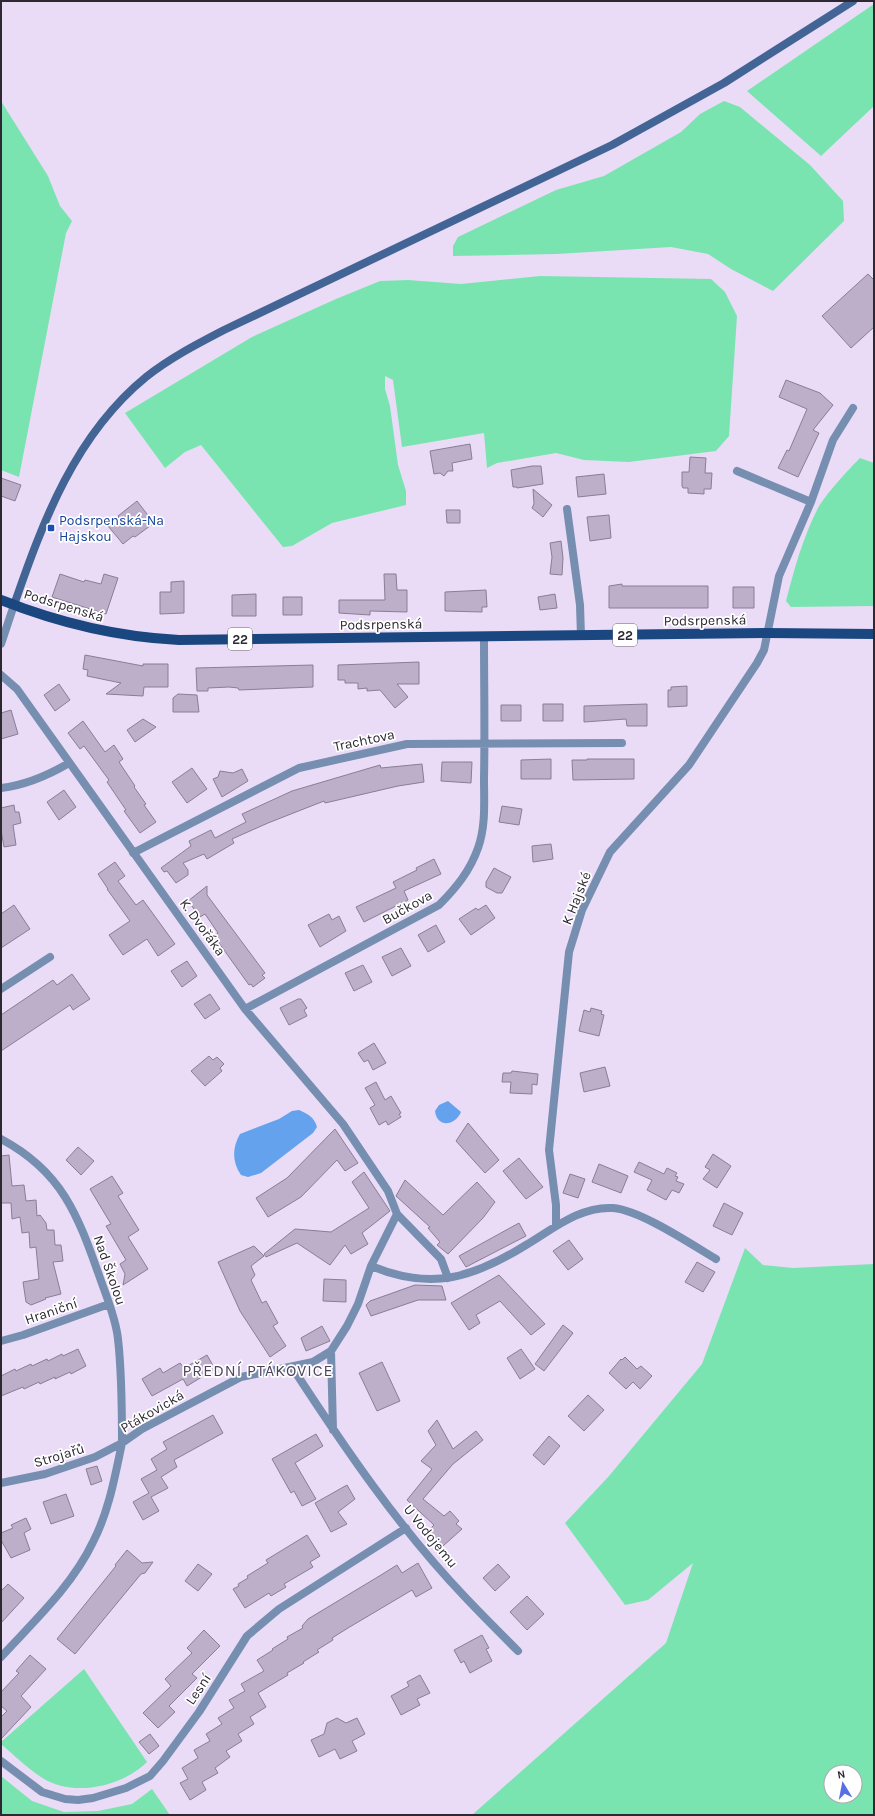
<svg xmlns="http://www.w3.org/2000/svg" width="875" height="1816" font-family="Karla,sans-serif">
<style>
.green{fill:#7ae4b1;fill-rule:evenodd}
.water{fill:#64a2ed}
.building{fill:#bdafca;stroke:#8a7d96}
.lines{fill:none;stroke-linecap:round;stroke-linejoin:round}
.street{stroke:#768eb0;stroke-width:8}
.secondary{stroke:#426595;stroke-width:8}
.primary{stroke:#1b4781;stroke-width:10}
.transit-dot{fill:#1a4fb4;stroke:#fff;stroke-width:1.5}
.labels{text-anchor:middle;stroke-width:3.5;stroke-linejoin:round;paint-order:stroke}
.shield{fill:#fff;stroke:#6c6870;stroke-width:1}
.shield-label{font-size:13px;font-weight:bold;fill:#2d2832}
.transit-label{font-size:14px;fill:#164399;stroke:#fff;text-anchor:start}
.street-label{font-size:14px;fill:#2d2832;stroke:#fff}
.quarter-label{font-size:16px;letter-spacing:1px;fill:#4f435a;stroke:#fff}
</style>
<rect width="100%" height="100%" fill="#eadbf7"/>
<!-- green -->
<path class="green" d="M874 4V106L821 156 747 91Z
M1 101 48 176 60 206 72 221 66 233 19 477 1 470Z
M724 101 740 107 810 165 843 201 844 221 773 291 731 269 708 254 671 247 557 254 453 256V246L458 237 556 190 604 176 681 132 700 114Z
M540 276 711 279 725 292 737 316 729 436 716 451 629 462 584 460 556 453 497 463 487 468 484 433 402 447 393 380 385 376V389L390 406 398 465 406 491V505L332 523 292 546 283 547 201 445 185 452 165 468 125 413 252 337 336 299 380 281 408 280 461 284Z
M860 458 874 463V606L791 607 786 601C794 570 803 537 818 508 826 494 848 470 860 458Z
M745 1248 763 1265 793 1268 874 1264V1815H472L666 1643 693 1563 648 1600 625 1605 565 1523 609 1476 702 1364ZM831 1772H855V1796H831Z
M84 1669 147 1762C122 1787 72 1798 41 1777 27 1768 14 1755 1 1744V1742Z
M1 1776 32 1801 64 1812 98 1811 132 1804 152 1789 170 1815H1Z"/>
<!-- water -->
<path class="water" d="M448 1101 461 1112C455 1126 437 1128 435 1111L439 1105Z
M299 1110C308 1114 314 1117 317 1127L313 1133 261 1173 248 1177 241 1175C232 1162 232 1148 240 1134L279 1119 292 1111Z"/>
<!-- building -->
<path class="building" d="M868 274 874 280V327L851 348 822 316Z
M786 380 820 393 833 405 813 430 819 433 798 477 778 468 787 450 789 451 807 409 779 397Z
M470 444 472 459 452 463 453 471H448L444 476 440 473 434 474 430 451Z
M690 457 706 458 705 473H712L711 489H704V494L688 493V488H683L682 486V472H689Z
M532 466H541L543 484 517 488V487H513L511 470Z
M604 474 606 494 578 497 576 477Z
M1 478 21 485 15 501 1 496Z
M533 489 552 505 543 517 532 508 534 504Z
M137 501 154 523 135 537 133 536 123 544 108 526 119 517 118 516Z
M446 510H460V523H447Z
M609 515 611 538 590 541 587 517Z
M561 541 563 558 562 575 550 574 552 557 550 543Z
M60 574 84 582 85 580 101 584 104 574 118 578 106 614 52 597Z
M384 574H396L397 590H407V612L370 611V615L339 613V600H385Z
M184 581V613L160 614V592H171V582Z
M622 584V586H708V608H609V586Z
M733 587H754V608H733Z
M486 590 487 607H482V612L445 611V592Z
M256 594V616H232V595Z
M555 594 557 608 540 610 538 597Z
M283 597H302V615H283Z
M85 655 143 666V664H168V687H144L143 696 106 694 121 683 87 676 88 670 83 669Z
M419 662V684H397L408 697 395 708 380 690 367 691V688L358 689V683H345V680H338V665Z
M313 665V687L239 690 238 688 229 687 208 688V691H197L196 668Z
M59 684 70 700 55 711 44 695Z
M687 686V706L668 707V690H671V687Z
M178 694 197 695 199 712H173V698Z
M543 704H563V721H543Z
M647 704V726H627L626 719 584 722V706Z
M501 705H521V721H501Z
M11 710 18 734 1 739V713Z
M143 719 156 727 135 742 127 730Z
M83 721 105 752 114 745 123 759 119 762 135 786 134 787 146 804 144 805 156 822 140 833 124 811 126 810 107 782 109 780 84 746 80 749 68 733Z
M551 759V779H521V760Z
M587 759H634V779L573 780 572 760H587Z
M442 762H472L471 783 441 781Z
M422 764 424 782 398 786 325 803 324 801 268 823 232 839 234 843 207 859 204 854 183 863 188 870V875L176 883 167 871 164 872 161 868 191 846 189 841 211 830 215 838 246 822 242 814 292 791 380 765 381 768Z
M192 768 207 789 187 803 172 782Z
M242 769 248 781 222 797 213 779 218 777 220 771 233 773Z
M64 790 76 807 59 820 47 802Z
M14 805 15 812H19L21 823 13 825 16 845 4 847 1 830V808Z
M502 806 522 809 519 825 499 822Z
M551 844 553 859 533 862 532 846Z
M434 859 441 874 404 891 408 900 364 922 356 907 396 888 393 882 417 870 416 868Z
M115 862 125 876 118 881 136 905 143 900 175 944 158 956 147 939 123 955 109 935 130 921 107 889H108L98 874Z
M494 868 511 877 502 893H497L486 887V882Z
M207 886V895L265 973 262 975 265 978 253 987 251 984 249 985 214 936 218 933 205 914 200 917 188 901Z
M14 905 30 929 1 948V914Z
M486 905 495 918 471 935 459 919 476 908 478 910Z
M329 914 332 920 339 916 346 931 320 947 308 925Z
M436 925 445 942 428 952 418 935Z
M401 948 411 966 392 976 382 957Z
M187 961 197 976 182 987 171 971Z
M363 965 372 982 354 991 345 973Z
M72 974 90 999 73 1010 70 1005 1 1051V1015L53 980 57 985Z
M210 994 220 1009 205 1019 194 1004Z
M298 999H301L307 1008 304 1010 307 1016 289 1025 280 1008Z
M591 1008 602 1011 601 1014 604 1015 599 1036 579 1031 584 1010 590 1012Z
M374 1043 386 1063 373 1070 368 1060 364 1062 358 1053Z
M209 1056 213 1060 217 1057 224 1064 220 1068 222 1071 205 1086 191 1071Z
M605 1067 610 1086 584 1092 580 1073Z
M512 1071 538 1074 537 1085 532 1084V1094L510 1093 511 1082H502L503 1073H511Z
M376 1082 385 1100 391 1096 401 1113 399 1114 401 1117 388 1125 386 1121 379 1125 370 1108 375 1105 365 1088Z
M468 1123 499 1160 485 1173 456 1141Z
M335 1129 358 1163 345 1171 337 1160 301 1197 268 1217 256 1198 287 1178Z
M78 1147 94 1161 81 1175 66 1160Z
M713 1154 731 1166 717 1188 703 1179 710 1170 705 1167Z
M9 1155 12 1186 24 1185 26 1201 36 1200 37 1216 40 1215 46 1223 47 1230H54L55 1245H61L63 1261 53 1262 61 1294 45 1298 46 1299 31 1305 26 1302 23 1282 39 1279 36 1247 30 1248 29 1232 22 1233 20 1217 12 1219 11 1203H1V1156Z
M519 1158 543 1187 526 1199 503 1171Z
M639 1162 664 1174 667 1168 677 1173 675 1176 678 1177 676 1181 684 1184 679 1193 672 1190 666 1200 647 1190 652 1180 634 1172Z
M599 1164 628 1176 621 1193 592 1182Z
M364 1172 390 1211 362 1233 368 1244 351 1254 345 1245 330 1265 297 1243 266 1257 264 1254 295 1229 331 1232 369 1208 352 1182Z
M570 1174 585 1179 578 1198 563 1193Z
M112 1176 123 1193 118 1196 139 1230 128 1237 148 1269 123 1285 125 1274 120 1264 126 1260 106 1226 111 1224 90 1189Z
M405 1180 443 1215 477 1182 495 1202 483 1218 448 1254 437 1245 440 1242 428 1228 430 1227 396 1196Z
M724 1203 743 1213 732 1235 713 1226Z
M519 1223 526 1236 466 1267 459 1256Z
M569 1240 583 1259 568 1270 553 1251Z
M254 1246 264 1256 251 1266 255 1275 251 1280 262 1303 266 1301 278 1323 273 1326 286 1346 270 1357 240 1311 218 1262Z
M697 1262 715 1272 703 1292 685 1282Z
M499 1275 545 1324 531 1335 500 1301 476 1315 480 1323 469 1330 451 1303Z
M324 1279 346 1280V1302L323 1301Z
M415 1285 442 1286 446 1300H418L371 1316 366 1305 370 1301Z
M563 1325 573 1333 544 1371 535 1364Z
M322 1326 330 1341 306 1351 301 1338Z
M78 1349 86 1366 71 1374 70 1372 55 1379V1377L40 1384 39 1382 24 1389 23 1387 1 1396V1376L15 1369 16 1371 31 1364 32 1366 47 1359 48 1361 62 1354 63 1356Z
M521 1349 535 1369 520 1379 507 1358Z
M207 1355 215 1369 187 1386 183 1379 152 1396 142 1379 160 1368 163 1373 180 1363 184 1368Z
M625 1357 637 1369 641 1366 652 1376 640 1389 633 1382 626 1389 609 1373 621 1359 622 1360Z
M382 1362 400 1401 377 1411 359 1373Z
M588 1395 604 1410 584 1431 568 1416Z
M213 1415 223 1433 174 1460 177 1467 161 1477 168 1488 151 1497 159 1511 143 1520 133 1502 149 1493 141 1479 157 1470 151 1459 167 1449 163 1442Z
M437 1420 453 1449 476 1431 483 1440 453 1464 423 1499 444 1516 450 1511 459 1521 456 1524 462 1529 443 1546 429 1530 434 1525 407 1500 432 1469 421 1461 436 1445 428 1431Z
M316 1434 323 1446 295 1463 316 1499 302 1506 294 1491 291 1493 272 1459Z
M549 1436 560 1446 544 1465 533 1455Z
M97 1466 102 1481 91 1485 86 1469Z
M347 1485 355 1499 338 1512 347 1524 331 1532 315 1503Z
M66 1494 74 1516 51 1524 43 1502Z
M26 1518 31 1529 24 1533 30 1550 11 1558 1 1540V1533L13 1528 11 1525Z
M307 1535 320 1556 310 1562 313 1567 284 1584 286 1587 271 1596 269 1593 245 1608 233 1589 239 1586 238 1584 248 1578 247 1576 268 1563 266 1560Z
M127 1550 142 1563 153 1562 145 1573 141 1574 75 1654 57 1639 116 1566 115 1565Z
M418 1563 432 1588 416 1597 412 1590 348 1628 332 1638 333 1640 317 1650 319 1652 303 1662 304 1663 287 1673 288 1675 258 1693 266 1707 250 1717 254 1724 238 1734 242 1741 226 1751 230 1757 215 1768 218 1773 202 1782 206 1790 190 1800 180 1783 188 1779 182 1768 198 1758 194 1750 210 1741 206 1734 222 1724 218 1718 234 1708 229 1700 245 1691 241 1684 264 1671 257 1660 273 1650 272 1649 288 1639 287 1637 303 1628 302 1626 308 1619 381 1575 397 1565 402 1573Z
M198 1564 212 1574 198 1591 185 1581Z
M498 1564 510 1577 495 1591 483 1578Z
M8 1584 24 1598 1 1623V1591Z
M527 1596 544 1614 527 1630 510 1612Z
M204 1630 220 1646 192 1674 197 1678 169 1706 175 1712 158 1728 143 1713 171 1686 165 1679 192 1653 187 1648Z
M482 1635 489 1648 486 1649 492 1661 470 1673 464 1661 461 1663 454 1650Z
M30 1655 46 1669 21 1696 31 1707 1 1739V1717L7 1711 1 1706V1692L19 1673 16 1671Z
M420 1675 430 1693 417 1699 420 1705 401 1715 391 1696 409 1686 407 1682Z
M337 1718 346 1723 357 1718 365 1734 352 1741 357 1751 340 1759 335 1749 319 1757 311 1740 324 1734 327 1723Z
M150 1734 159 1746 149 1754 139 1742Z"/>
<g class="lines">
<!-- street -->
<path class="street" d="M811 502 833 440 853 408
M567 509 580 605 581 636
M1 644 14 605
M1 675 17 689 245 1009 343 1124 388 1191 397 1214 371 1266 358 1304 347 1326 331 1351 313 1362 241 1377 142 1429 122 1443C115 1476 109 1511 93 1542 72 1586 34 1621 1 1657
M1 788C26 785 47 776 69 763
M133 853 299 768 407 744 622 743
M1 989 50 957
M245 1009 439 905C456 888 470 871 478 848 486 826 484 801 484 778 485 731 484 684 484 637
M1 1139C63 1172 78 1216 100 1278 107 1298 116 1319 118 1339 122 1374 122 1408 122 1443L95 1457 45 1474 1 1483
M397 1214 441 1259 448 1278
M556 1225V1205L549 1150 569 952 582 910 610 852 689 765 757 663 764 650 779 576 811 502 737 471
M371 1266C431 1291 473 1278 526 1245 553 1229 580 1206 613 1208 640 1210 691 1244 716 1259
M1 1341 23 1335 109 1304
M331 1351 333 1430
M292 1367C344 1447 399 1528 465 1597 482 1615 500 1633 518 1651
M1 1761 42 1792 65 1799 78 1800 93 1798 126 1788 150 1776 163 1761 199 1712 247 1636 279 1609 406 1528"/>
<!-- secondary -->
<path class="secondary" d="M14 605C43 521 75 435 146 377 170 358 197 344 224 330L612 145 724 83 853 1"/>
<!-- primary -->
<path class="primary" d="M1 600C59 623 116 637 179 640L767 633 874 634"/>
</g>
<!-- markers -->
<rect class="transit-dot" x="47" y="524" width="8" height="8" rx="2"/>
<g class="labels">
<!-- shield labels -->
<g class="shield">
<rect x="613" y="624" width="24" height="22" rx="3"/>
<rect x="228" y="628" width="24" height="22" rx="3"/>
</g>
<g class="shield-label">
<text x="625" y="640">22</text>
<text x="240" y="644">22</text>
</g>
<!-- transit labels -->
<g class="transit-label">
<text x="59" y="525">Podsrpenská-Na<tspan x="59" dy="16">Hajskou</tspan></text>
</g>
<!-- street labels -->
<g class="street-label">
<text transform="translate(64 605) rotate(17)" y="5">Podsrpenská</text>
<text transform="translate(705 620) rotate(-1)" y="5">Podsrpenská</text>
<text transform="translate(381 624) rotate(-1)" y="5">Podsrpenská</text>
<text transform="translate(364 740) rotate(-12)" y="5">Trachtova</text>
<text transform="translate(576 898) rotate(-68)" y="5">K Hajské</text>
<text transform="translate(407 907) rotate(-29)" y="5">Bučkova</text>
<text transform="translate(203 927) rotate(54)" y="5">K. Dvořáka</text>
<text transform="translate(110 1270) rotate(71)" y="5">Nad Školou</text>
<text transform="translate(51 1311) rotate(-19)" y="5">Hraniční</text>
<text transform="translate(152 1411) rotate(-30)" y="5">Ptákovická</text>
<text transform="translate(59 1455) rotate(-17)" y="5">Strojařů</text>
<text transform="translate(431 1536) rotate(51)" y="5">U Vodojemu</text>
<text transform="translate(198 1689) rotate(-56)" y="5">Lesní</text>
</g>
<!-- quarter labels -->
<g class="quarter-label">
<text x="258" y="1376">PŘEDNÍ PTÁKOVICE</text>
</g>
</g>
<!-- border -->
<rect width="875" height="1816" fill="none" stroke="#2d2832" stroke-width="4"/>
<!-- north arrow -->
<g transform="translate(843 1784) rotate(350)"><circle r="19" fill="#ffffff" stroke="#aba9ad"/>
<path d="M0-3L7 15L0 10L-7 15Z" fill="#5671e7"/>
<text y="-6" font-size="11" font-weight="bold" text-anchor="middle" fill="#2d2832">N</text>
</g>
</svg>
